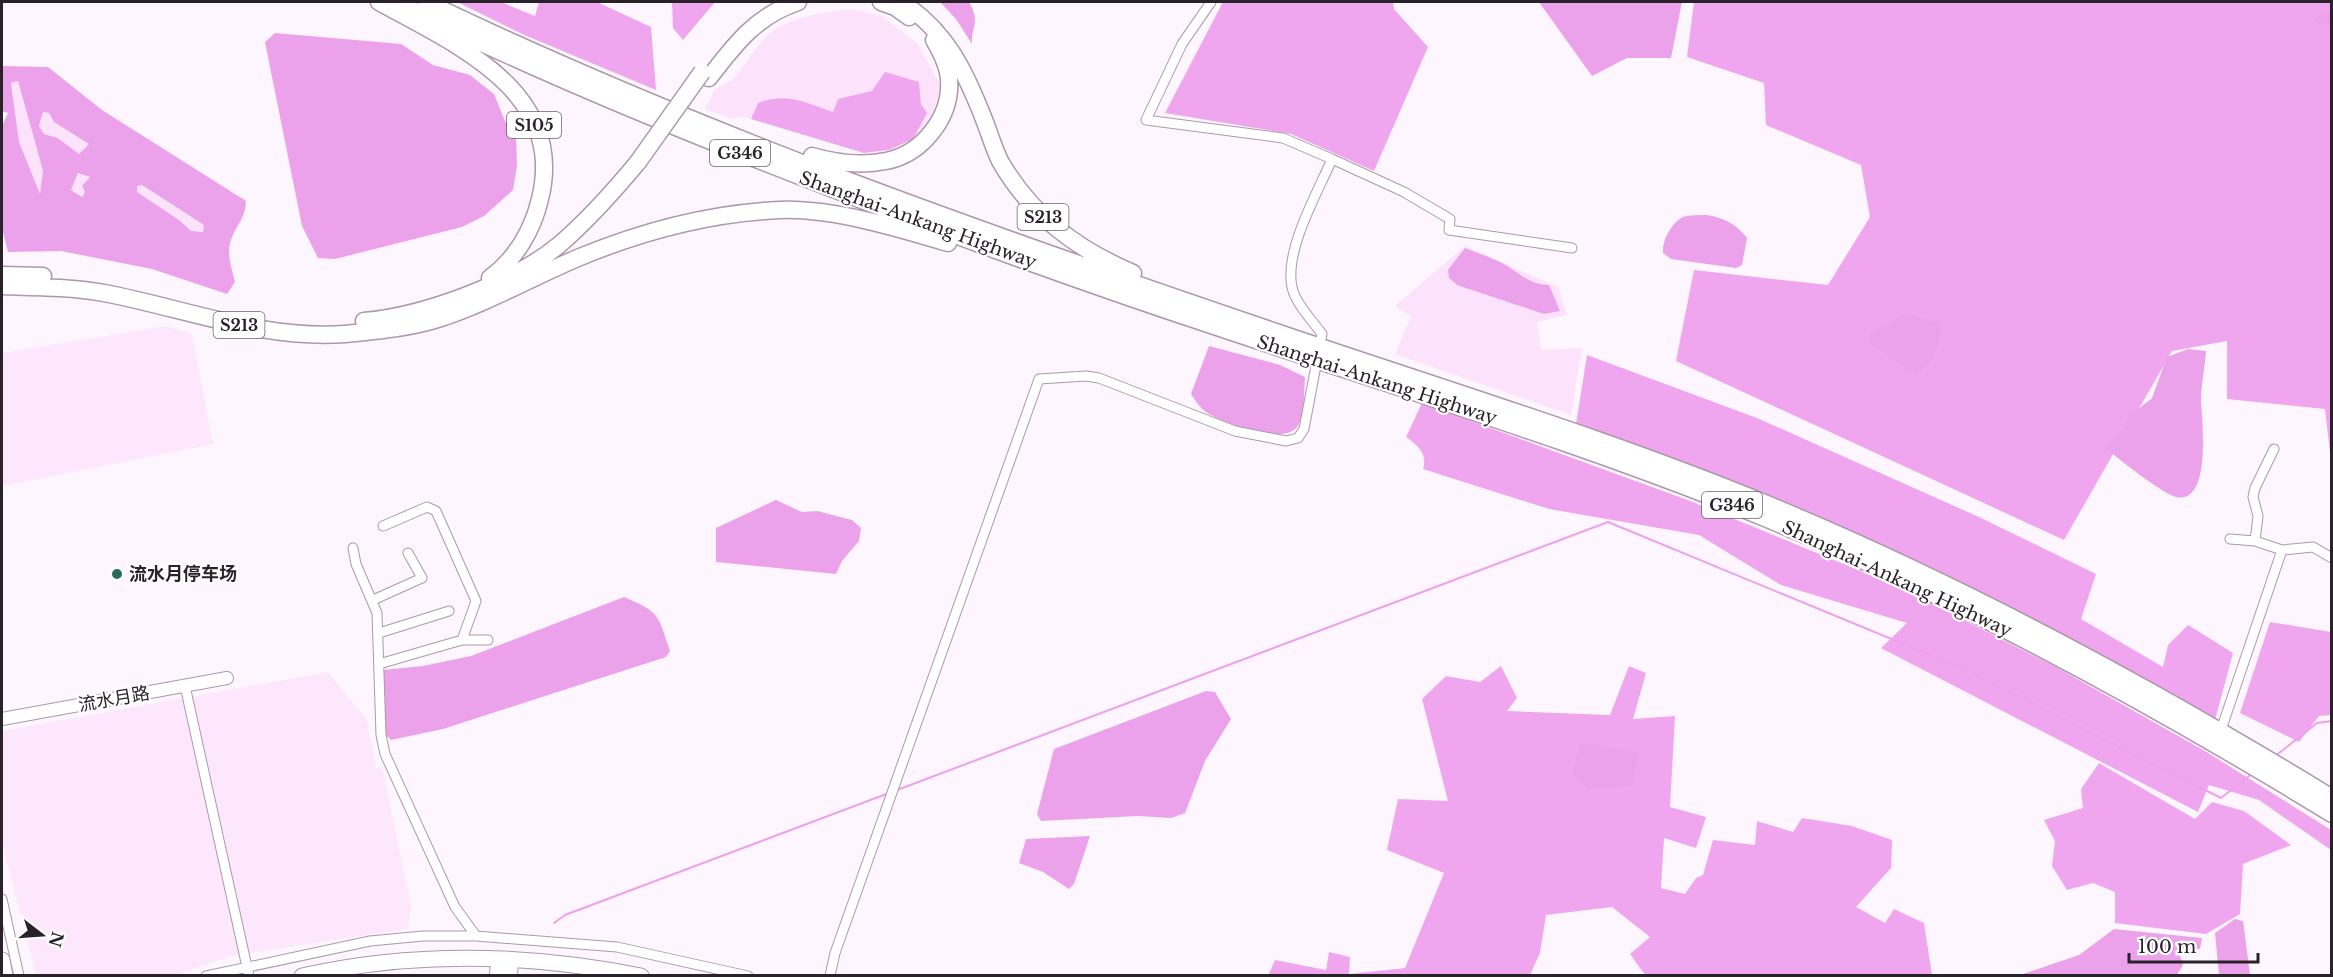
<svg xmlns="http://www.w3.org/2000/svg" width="2333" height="977" font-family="'Libre Baskerville','Noto Sans SC',serif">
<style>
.built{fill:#fce7fc}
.green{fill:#fce2fb}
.forest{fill:#f0a6ef}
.water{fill:#eca2eb;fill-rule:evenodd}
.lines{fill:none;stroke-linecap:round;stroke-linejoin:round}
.stream{stroke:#eca2eb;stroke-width:2}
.minor-casing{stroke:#ac98ab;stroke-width:11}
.tertiary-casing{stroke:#ac98ab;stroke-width:14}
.secondary-casing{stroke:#ac98ab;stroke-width:16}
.primary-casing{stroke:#ac98ab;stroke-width:17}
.trunk-casing{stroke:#ac98ab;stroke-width:19}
.minor{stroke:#fff;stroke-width:9}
.tertiary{stroke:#fff;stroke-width:12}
.secondary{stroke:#fff;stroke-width:14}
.primary{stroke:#fff;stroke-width:15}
.trunk{stroke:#fff;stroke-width:16}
.trunk-bridge-casing{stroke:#ac98ab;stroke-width:19;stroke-linecap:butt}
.trunk-bridge{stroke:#fff;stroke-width:16}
.poi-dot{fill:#276b5d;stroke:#fff;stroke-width:2}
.labels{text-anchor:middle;stroke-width:4.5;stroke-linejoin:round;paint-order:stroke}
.shield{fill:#fff;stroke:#6a6469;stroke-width:1.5}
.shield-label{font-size:16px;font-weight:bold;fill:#2a2229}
.street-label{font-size:18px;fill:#2a2229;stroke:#fff}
.poi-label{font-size:18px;font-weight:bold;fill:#2a2229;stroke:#fff;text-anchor:start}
</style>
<rect width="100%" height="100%" fill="#fef6fe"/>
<!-- built -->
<path class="built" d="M166 326 192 334 213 444 2 486V353Z
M328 672 367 720 376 768 383 770 411 906 408 929 230 956 177 975H36L2 843V731Z"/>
<!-- green -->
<path class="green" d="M849 9 882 16 918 44 941 86 931 120 913 139 921 104 919 82 838 99 833 112 798 99 758 103 751 119 740 116 733 119 705 109 715 89C743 79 746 56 766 37 785 17 823 13 849 9Z
M18 81 43 171 40 196 19 142 11 83Z
M43 112 49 113 54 122 89 144 79 154 59 138 44 134 39 126Z
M78 172 90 177 82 197 71 190Z
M137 185H142L204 225 203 232 191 231 179 220 137 192Z
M1465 246 1558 287 1567 315 1537 322 1541 350 1582 348 1571 415 1395 354 1411 317 1395 306Z"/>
<!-- forest -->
<path class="forest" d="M457 2H501L535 16 539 2H597L651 27 656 90 522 34Z
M672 2H715L683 40 673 28Z
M1223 2H1393L1394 9 1428 47 1374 171 1291 134 1165 113Z
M1694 2H2331V461L2325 409 2227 399V341L2172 351 2064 540 1676 361 1694 270 1828 285 1870 217 1861 165 1766 125 1764 83 1687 57Z
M885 72 919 82 921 104 927 113 913 139 889 150 864 153 751 119 758 103C787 92 805 102 833 112L838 99 872 91Z
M1587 355 1757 418 1979 517 2096 574 2081 619 2163 667 2168 645 2188 625 2233 653 2215 720C2115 663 2014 607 1909 559 1801 508 1687 466 1576 424Z
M1422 403 1693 502 1897 586 2056 667 2205 751 2331 830V850L2259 800 2209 785 2198 812 1881 648 1907 623 1781 585 1699 535 1549 509 1423 469C1428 453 1417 445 1406 437Z
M2270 622 2331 632V715L2319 716 2299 742 2240 713Z
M1501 666 1517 698 1507 711 1610 715 1629 666 1646 673 1633 719 1675 716 1670 807 1706 817 1696 848 1664 838 1661 888 1685 894 1696 878 1703 875 1713 840 1755 845 1757 821 1793 832 1802 818 1852 826 1892 840 1891 868 1856 907 1885 923 1894 909 1924 923 1932 975H1645L1630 954 1650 937 1612 907 1546 915 1540 953 1530 975 1268 976 1275 960 1326 970 1329 952 1350 957 1349 974 1405 968 1444 873 1387 850 1398 799 1448 801 1422 699 1446 676 1480 682Z
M2099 763 2195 819 2212 802 2244 811 2291 845 2243 864 2240 914 2206 934 2115 923V892L2093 883 2067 890 2052 866 2055 841 2044 820 2083 808 2081 789Z"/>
<!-- water -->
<path class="water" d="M940 2H969C981 24 971 25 972 44L956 19Z
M1539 2H1682L1671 58H1627L1592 76Z
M2331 10V26L2319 24 2314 20Z
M275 33 401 44 433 65 470 75 494 94 505 121 516 136 517 166 513 190 484 216 462 227 335 259 318 258 302 226 265 42Z
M2 66 48 67 102 110 246 201C245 220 237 223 231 240 226 254 232 269 235 282L227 294 152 269 61 251 8 252 2 228V126L8 113 2 111ZM18 81 43 171 40 194 19 142 11 83ZM43 112 49 113 54 122 89 144 79 154 58 138 44 134 39 126ZM78 173 90 177 82 186 85 192 82 197 71 190ZM142 185 204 225 203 232 191 231 179 220 137 192V186Z
M1707 215C1725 218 1736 224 1747 238L1742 265 1736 268 1671 259 1663 253C1662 241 1671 223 1683 217 1690 215 1700 215 1707 215Z
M1465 248C1477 253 1490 257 1502 263 1517 271 1529 285 1549 285L1560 311 1544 314 1457 285 1449 278 1448 270Z
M1906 314 1941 323C1940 345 1935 362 1915 375L1868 342 1871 333Z
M1209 346 1280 365 1305 377C1304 391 1305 417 1297 427 1283 446 1222 423 1206 412 1200 408 1195 400 1191 394Z
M2188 349 2206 351C2205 367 2201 384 2201 401 2202 419 2212 505 2176 497 2163 494 2116 457 2104 447L2125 427 2127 418 2152 398 2167 357Z
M776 500 802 512 817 511 852 520 861 528 859 541 842 561 836 574 716 562V528Z
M624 597C660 612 658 615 670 651L666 657 443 729 391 740 382 731 383 670 423 666 471 656Z
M1206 691 1215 692 1231 719 1205 761 1185 813 1171 818 1138 816 1041 821 1037 814 1054 749Z
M1581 743 1639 752 1631 786 1588 790 1572 774Z
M1090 836 1074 884 1069 889 1043 872 1019 863 1026 839Z
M2235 919 2243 921 2250 975H2219L2215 933Z
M2114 929 2202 938 2200 949H2178L2183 965 2177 975H2020L2079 955Z"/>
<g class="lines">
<!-- stream -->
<path class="stream" d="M2274 757 2317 723 2332 721
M897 790 1608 522 1969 671 2221 798 2253 773
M554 923 565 915 889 793"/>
<!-- minor casing -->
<g class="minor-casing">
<path id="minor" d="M1332 159 1404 192 1450 219 1449 230 1572 248
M2230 539 2255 541 2282 550
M2255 541 2258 516 2253 497 2255 488 2274 449
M353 548 356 564 377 613 381 735 385 754 455 907 476 936
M373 600 422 578 408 553
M379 633 449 611
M462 640H488
M379 664 462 640 476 601 436 511 427 507 383 526
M185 686 249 976
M2221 730 2282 550 2313 547 2332 558
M2 899 19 976
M206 976 370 941 423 936H476L617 947 748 976
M830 976 835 953 1039 379 1086 376 1099 378 1235 431 1286 441 1298 438 1304 429 1322 334C1312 320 1295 303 1292 287 1284 250 1318 192 1332 159L1283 138 1146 120 1182 44 1211 2"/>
</g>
<!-- tertiary casing -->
<g class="tertiary-casing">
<path id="tertiary" d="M2 719 227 678"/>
</g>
<!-- secondary casing -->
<g class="secondary-casing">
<path id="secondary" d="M497 976 498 959
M510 976 511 960"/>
</g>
<!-- primary casing -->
<g class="primary-casing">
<path id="primary" d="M2 960 5 976
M302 976C413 951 530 954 641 976"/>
</g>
<!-- trunk casing -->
<g class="trunk-casing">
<path id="trunk" d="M379 2C455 44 567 91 540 199 533 229 516 259 490 278
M396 2C537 72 685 132 833 189 958 237 1084 283 1211 325 1398 388 1588 445 1770 520 1966 602 2151 703 2332 814
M426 2C701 134 990 235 1279 333 1443 389 1609 439 1769 505 1965 586 2151 687 2332 798
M881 2 895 7 909 17
M901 2C947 31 966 73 985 122 990 135 994 149 1000 161 1031 215 1076 249 1133 273
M709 78C734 45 757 15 798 2
M812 156C836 163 861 166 886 161 922 154 952 117 949 79 948 65 941 52 934 40
M2 275 43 276
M2 286C36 287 70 287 104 293 184 308 262 340 345 334 377 331 411 328 441 318 490 302 534 276 580 257 643 231 712 213 780 210 832 208 898 228 948 243
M364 321C423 316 513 283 559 245 588 220 614 191 638 162"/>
</g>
<!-- minor -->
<use href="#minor" class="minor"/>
<!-- tertiary -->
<use href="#tertiary" class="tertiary"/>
<!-- secondary -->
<use href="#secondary" class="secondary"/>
<!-- primary -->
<use href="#primary" class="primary"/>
<!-- trunk -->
<use href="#trunk" class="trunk"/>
<!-- trunk-bridge casing -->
<g class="trunk-bridge-casing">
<path id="trunk-bridge" d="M638 162 702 72"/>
</g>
<!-- trunk-bridge -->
<use href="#trunk-bridge" class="trunk-bridge"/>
</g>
<!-- markers -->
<circle class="poi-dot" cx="117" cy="574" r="6"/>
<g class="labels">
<!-- shield labels -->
<g class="shield">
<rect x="507" y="112" width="54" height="26" rx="4.5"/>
<rect x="710" y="140" width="60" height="26" rx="4.5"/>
<rect x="1017.5" y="204" width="51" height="26" rx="4.5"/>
<rect x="213.5" y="312" width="51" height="26" rx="4.5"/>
<rect x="1702" y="492" width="60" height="26" rx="4.5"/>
</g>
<g class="shield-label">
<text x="534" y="131">S105</text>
<text x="740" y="159">G346</text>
<text x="1043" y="223">S213</text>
<text x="239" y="331">S213</text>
<text x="1732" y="511">G346</text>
</g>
<!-- street labels -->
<g class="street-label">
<text transform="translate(918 220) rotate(20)" y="6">Shanghai-Ankang Highway</text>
<text transform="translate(1377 380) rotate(18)" y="6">Shanghai-Ankang Highway</text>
<text transform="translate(1897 579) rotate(25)" y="6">Shanghai-Ankang Highway</text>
<text transform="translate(114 699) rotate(-10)" y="6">流水月路</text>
</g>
<!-- poi labels -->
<g class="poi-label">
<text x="129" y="580">流水月停车场</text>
</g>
</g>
<!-- border -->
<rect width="2333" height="977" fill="none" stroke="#2a2229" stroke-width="6"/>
<!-- north arrow -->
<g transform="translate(42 935) rotate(107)" stroke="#ffffff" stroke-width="4.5" paint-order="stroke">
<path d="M0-4.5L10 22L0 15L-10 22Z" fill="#2a2229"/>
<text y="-9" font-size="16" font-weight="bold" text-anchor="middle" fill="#2a2229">N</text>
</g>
<!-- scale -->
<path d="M2129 953v9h129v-9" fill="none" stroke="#2a2229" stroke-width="3"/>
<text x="2138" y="953" font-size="18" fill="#2a2229" stroke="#ffffff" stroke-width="4.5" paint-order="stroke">100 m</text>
</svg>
